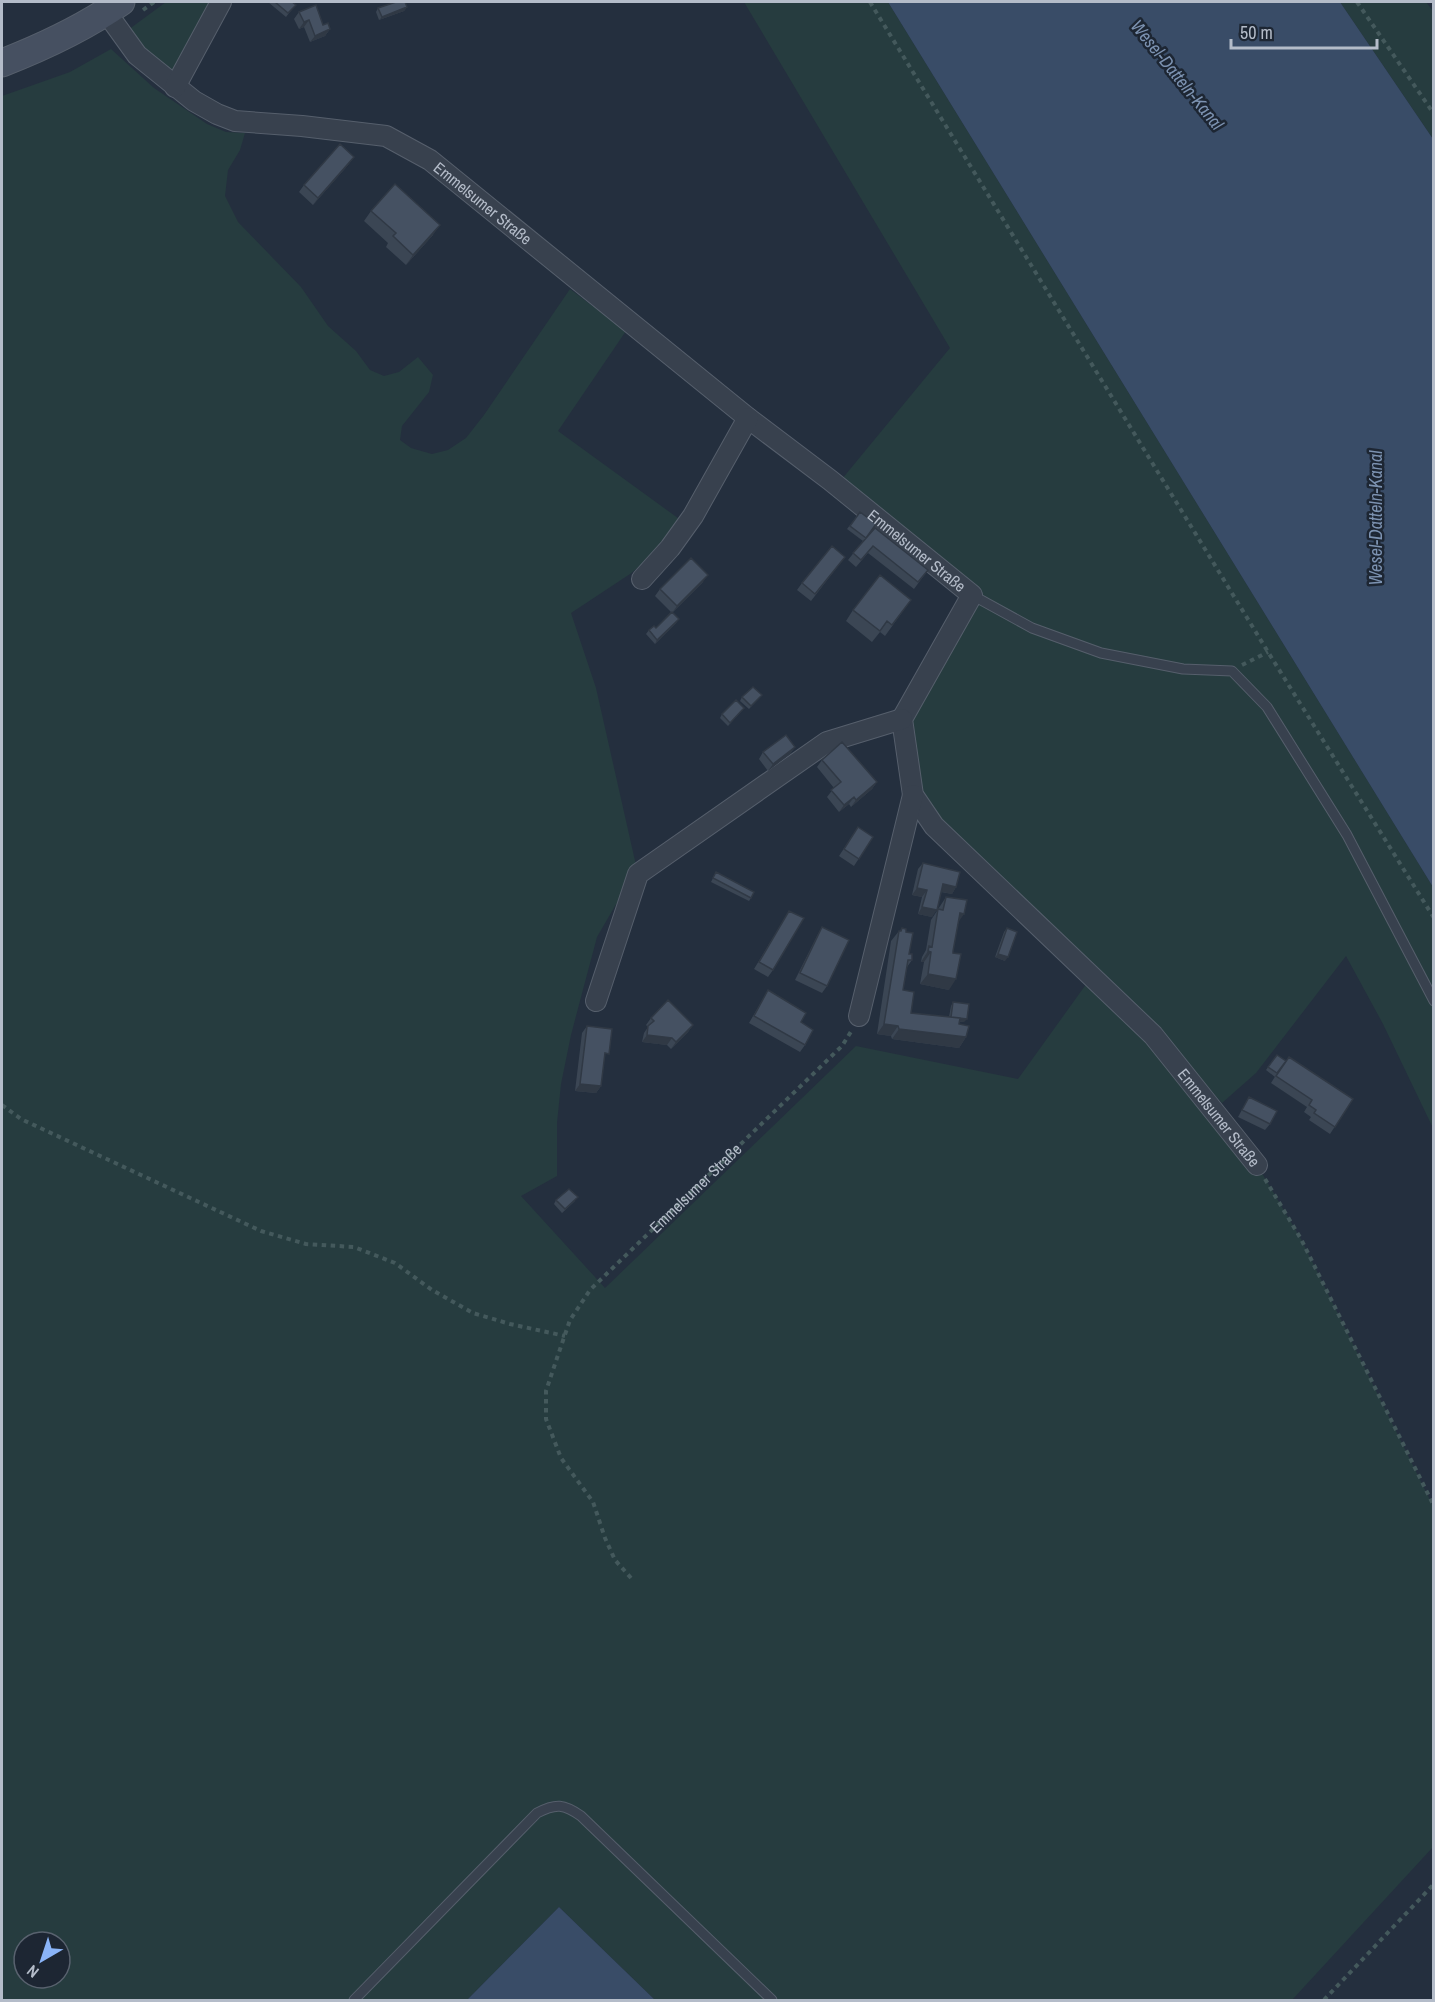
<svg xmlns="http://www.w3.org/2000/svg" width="1435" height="2002" font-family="'Archivo Narrow',sans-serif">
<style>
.green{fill:#263c3f;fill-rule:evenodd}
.water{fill:#394c67}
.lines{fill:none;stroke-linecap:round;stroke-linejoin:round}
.lane-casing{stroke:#565f6c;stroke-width:11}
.street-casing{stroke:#565f6c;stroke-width:22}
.secondary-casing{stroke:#565f6c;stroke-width:29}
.path{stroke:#44595c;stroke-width:4;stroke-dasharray:4.5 4.5;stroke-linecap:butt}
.lane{stroke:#38414e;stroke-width:9}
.street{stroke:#38414e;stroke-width:20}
.secondary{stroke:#465061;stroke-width:27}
.wall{fill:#3b4654}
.shaded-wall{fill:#303945}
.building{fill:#455162;stroke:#303945;stroke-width:1.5}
.labels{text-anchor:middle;stroke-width:5;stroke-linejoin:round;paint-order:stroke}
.street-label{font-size:16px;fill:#b4bcc9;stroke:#1d2633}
.water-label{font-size:18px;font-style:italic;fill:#7c92b1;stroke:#1d2633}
</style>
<rect width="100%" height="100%" fill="#242f3e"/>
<!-- green -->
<path class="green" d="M166 2H212L174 76 153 59 128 30Z
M744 2H888L1433 887V1128L1383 1024 1346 956 1256 1073 1222 1103 1167 1040 945 825 924 798 910 734 912 718 929 676 983 594 842 479 950 348Z
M1340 2H1426L1433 11V139Z
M111 49 154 88 207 124 226 132 245 133 240 150 228 170 225 196 238 222 301 287 328 326 356 351 370 370 384 376 399 372 418 357 433 375 429 392 402 426 400 440 411 448 432 454 448 450 466 438 484 415 570 289 626 331 558 431 682 521 668 543 630 574 571 613 596 688 638 874 615 906 597 937 585 982 571 1035 561 1084 557 1123V1176L521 1196 605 1288 856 1046 1018 1079 1087 983 1146 1039 1257 1165 1301 1239 1433 1506V1847L1292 2000H655L559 1907 467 2000H2V96L70 72ZM24 1942H60V1978H24Z"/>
<!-- water -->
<path class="water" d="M888 2H1340L1433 139V887Z
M559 1907 655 2000H467Z"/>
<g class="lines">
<!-- lane casing -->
<g class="lane-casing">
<path id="lane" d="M972 595 1032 628 1101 653 1183 669 1232 671 1267 707 1347 835 1434 1001
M354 2000 537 1813C556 1803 564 1804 581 1816L772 2000"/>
</g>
<!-- street casing -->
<g class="street-casing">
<g id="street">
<path id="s2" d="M106 12 137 55 194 101 217 114 235 121 302 126 386 136 430 160 748 418 830 480 972 595 902 719 913 795 934 826 1153 1035 1257 1165"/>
<path d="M175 87 221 2"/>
<path d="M642 579 670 548 693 516 748 418"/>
<path d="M596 1001 638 874 827 742 902 719"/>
<path d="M859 1016 913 795"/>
</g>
</g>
<!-- secondary casing -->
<g class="secondary-casing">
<path id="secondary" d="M2 63C43 47 84 28 121 2"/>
</g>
<!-- path -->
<g class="path">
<path d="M870 2 1268 652 1434 918"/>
<path d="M1357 2 1434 114"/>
<path d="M143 10 154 2"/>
<path d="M1242 665 1268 652"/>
<path d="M2 1105 21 1119 261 1231 306 1244 354 1247 395 1263 432 1290 473 1313 510 1324 565 1336"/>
<path d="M1265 1179 1301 1239 1434 1506"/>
<path id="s1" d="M631 1578 615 1560 605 1538 593 1502 561 1458 546 1419V1391L557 1358 570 1320 590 1290 842 1046 852 1030"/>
<path d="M1324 2000 1434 1884"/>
</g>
<!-- lane -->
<use href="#lane" class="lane"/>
<!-- street -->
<use href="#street" class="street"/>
<!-- secondary -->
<use href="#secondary" class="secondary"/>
</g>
<!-- wall -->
<path class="wall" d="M268 2H292L293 8 286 17Z
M407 7 404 11 379 20 376 12 378 8Z
M299 12 330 29 325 36 310 42 304 27 299 29 294 19Z
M349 164 313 205 299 192 304 185Z
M371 211 433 235 406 265 386 247 388 243 364 221Z
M860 512 876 524 865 539 928 570 914 589 868 553 856 567 848 560 863 541 847 529Z
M845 557 811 601 797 590 802 583Z
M703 582 672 613 679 619 676 623 655 644 646 634 649 630 656 628 671 612 655 596 660 589Z
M911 600 885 636 880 632 872 642 846 621 853 610Z
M762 695 749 709 740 701 742 697Z
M744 708 728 726 720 718 722 714Z
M795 747 790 754 768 771 759 759 763 752Z
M822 760 877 782 872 789 851 807 849 804 839 812 827 797 834 788 817 767Z
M858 827 873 837 854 866 839 856Z
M923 863 956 887 952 894 941 892 932 917 918 914 922 897 912 895 918 869Z
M716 872 751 898 749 901 711 882Z
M946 897 958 922 953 951 949 990 920 984 924 962H921L922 957 926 950 931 920Z
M789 911 773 970 768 977 754 969Z
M822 927 827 986 822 993 795 980 818 934Z
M902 928 906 932 909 954 912 960 907 967 903 990 911 1013 949 1017 951 1006 953 1002 964 1022H959V1024L966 1037 959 1048 892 1039 891 1036 877 1034 891 941 899 931H900Z
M1007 928 1005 961 995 957 1004 932Z
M768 990 801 1022 805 1045 800 1052 749 1023Z
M651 1018 693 1025 688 1032 671 1049 667 1045 642 1042 644 1033 648 1027 646 1025Z
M587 1026 604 1060 601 1086 596 1093 575 1091 582 1033Z
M1277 1055 1286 1061 1353 1099 1330 1134 1309 1120 1311 1117 1304 1112 1307 1107 1271 1083 1276 1075 1275 1077 1266 1070Z
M1249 1097 1270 1124 1265 1130 1238 1117Z
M556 1200 575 1201 562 1213 554 1204Z"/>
<!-- shaded-wall -->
<path class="shaded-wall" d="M407 7 404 11 379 20 382 17Z
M309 20 304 27 299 29 304 22Z
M330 29 325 36 310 42 315 36Z
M354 157 349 164 313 205 318 198Z
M440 225 433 235 406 265 413 255Z
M708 575 703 582 672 613 677 606Z
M679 619 676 623 655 644 657 640Z
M795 747 790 754 768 771 773 764Z
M877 782 872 789 851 807 856 800Z
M854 797 849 804 839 812 844 805Z
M943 884 956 887 952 894 938 891Z
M917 888 927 890 922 897 912 895Z
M922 907 937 910 932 917 918 914Z
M960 913 964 914 957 924Z
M928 951 931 952 924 962H921Z
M998 954 1008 957 1005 961 995 957Z
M928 974 956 979 949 990 920 984Z
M951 1017 967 1019 964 1022 949 1021Z
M884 1024 898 1026 891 1036 877 1034Z
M693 1025 688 1032 671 1049 676 1042Z
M899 1029 966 1037 959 1048 892 1039Z
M647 1035 672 1038 667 1045 642 1042Z
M580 1084 601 1086 596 1093 575 1091Z"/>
<!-- building -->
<path class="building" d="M275 2H292L296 5 288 13Z
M396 2H405L407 7 382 17 378 8Z
M316 5 323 25 328 23 330 29 315 36 309 20 304 22 299 12Z
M340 144 354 157 318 198 304 185Z
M395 184 440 225 413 255 393 236 396 233 371 211Z
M860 512 876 524 866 538 850 526Z
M875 528 928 570 918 582 873 546 861 560 853 553Z
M832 546 845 557 815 594 802 583Z
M691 558 708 575 677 606 660 589Z
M880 575 911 600 892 625 887 621 880 631 853 610Z
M672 612 679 619 657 640 649 630 654 626 656 628Z
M753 687 762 695 751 706 742 697Z
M736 700 744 708 730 723 722 714Z
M786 735 795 747 773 764 763 752Z
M842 742 877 782 856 800 854 797 844 805 831 790 841 782 822 760Z
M858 827 873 837 859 859 844 849Z
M923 863 960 872 956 887 943 884 937 910 922 907 927 890 917 888Z
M716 872 754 892 751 898 713 878Z
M946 897 967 900 964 914 960 913 953 951V953L961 954 956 979 928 974 931 952 928 951 929 946 932 947 938 909 943 910Z
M789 911 804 918 773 970 759 962Z
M822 927 849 940 827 986 800 973Z
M902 928 906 929V932L913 933 909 954H912V960H908L903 990 914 992 911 1013 960 1018 959 1024 969 1026 966 1037 899 1029 898 1026 884 1024 899 931H901Z
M1007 928 1017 932 1008 957 998 954Z
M768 990 806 1013 801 1022 813 1030 805 1045 754 1016Z
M668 1000 693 1025 676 1042 672 1038 647 1035 648 1026 654 1021 651 1018Z
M953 1002 969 1004 967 1019 951 1017Z
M587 1026 612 1029 609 1054 605 1053 601 1086 580 1084Z
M1277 1055 1286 1061 1277 1073 1268 1067Z
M1289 1057 1353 1099 1335 1127 1314 1113 1316 1110 1309 1105 1312 1100 1276 1076Z
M1249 1097 1277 1111 1270 1124 1242 1110Z
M569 1189 578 1197 565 1209 556 1200Z"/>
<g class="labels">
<!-- street labels -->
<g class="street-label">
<text dy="6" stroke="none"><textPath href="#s2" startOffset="442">Emmelsumer Straße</textPath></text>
<text dy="6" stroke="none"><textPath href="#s2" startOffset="998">Emmelsumer Straße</textPath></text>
<text dy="6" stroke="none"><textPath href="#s2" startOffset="1734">Emmelsumer Straße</textPath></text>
<text dy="6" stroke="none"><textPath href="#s1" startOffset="468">Emmelsumer Straße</textPath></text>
</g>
<!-- water labels -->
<g class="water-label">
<text transform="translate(1177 75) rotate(51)" y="6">Wesel-Datteln-Kanal</text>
<text transform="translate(1376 518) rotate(-90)" y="6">Wesel-Datteln-Kanal</text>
</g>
</g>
<!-- border -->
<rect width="1435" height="2002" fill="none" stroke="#b4bcc9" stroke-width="6"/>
<!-- north arrow -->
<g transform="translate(42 1960) rotate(219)"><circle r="28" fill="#1d2633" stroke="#59626f" stroke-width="1.5"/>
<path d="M0-4.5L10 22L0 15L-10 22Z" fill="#8ab4f8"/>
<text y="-9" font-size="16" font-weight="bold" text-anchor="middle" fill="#b4bcc9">N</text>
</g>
<!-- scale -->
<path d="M1231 39v9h146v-9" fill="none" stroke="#b4bcc9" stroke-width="3"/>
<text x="1240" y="39" font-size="18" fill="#b4bcc9" stroke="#1d2633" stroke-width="4.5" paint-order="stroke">50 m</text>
</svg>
